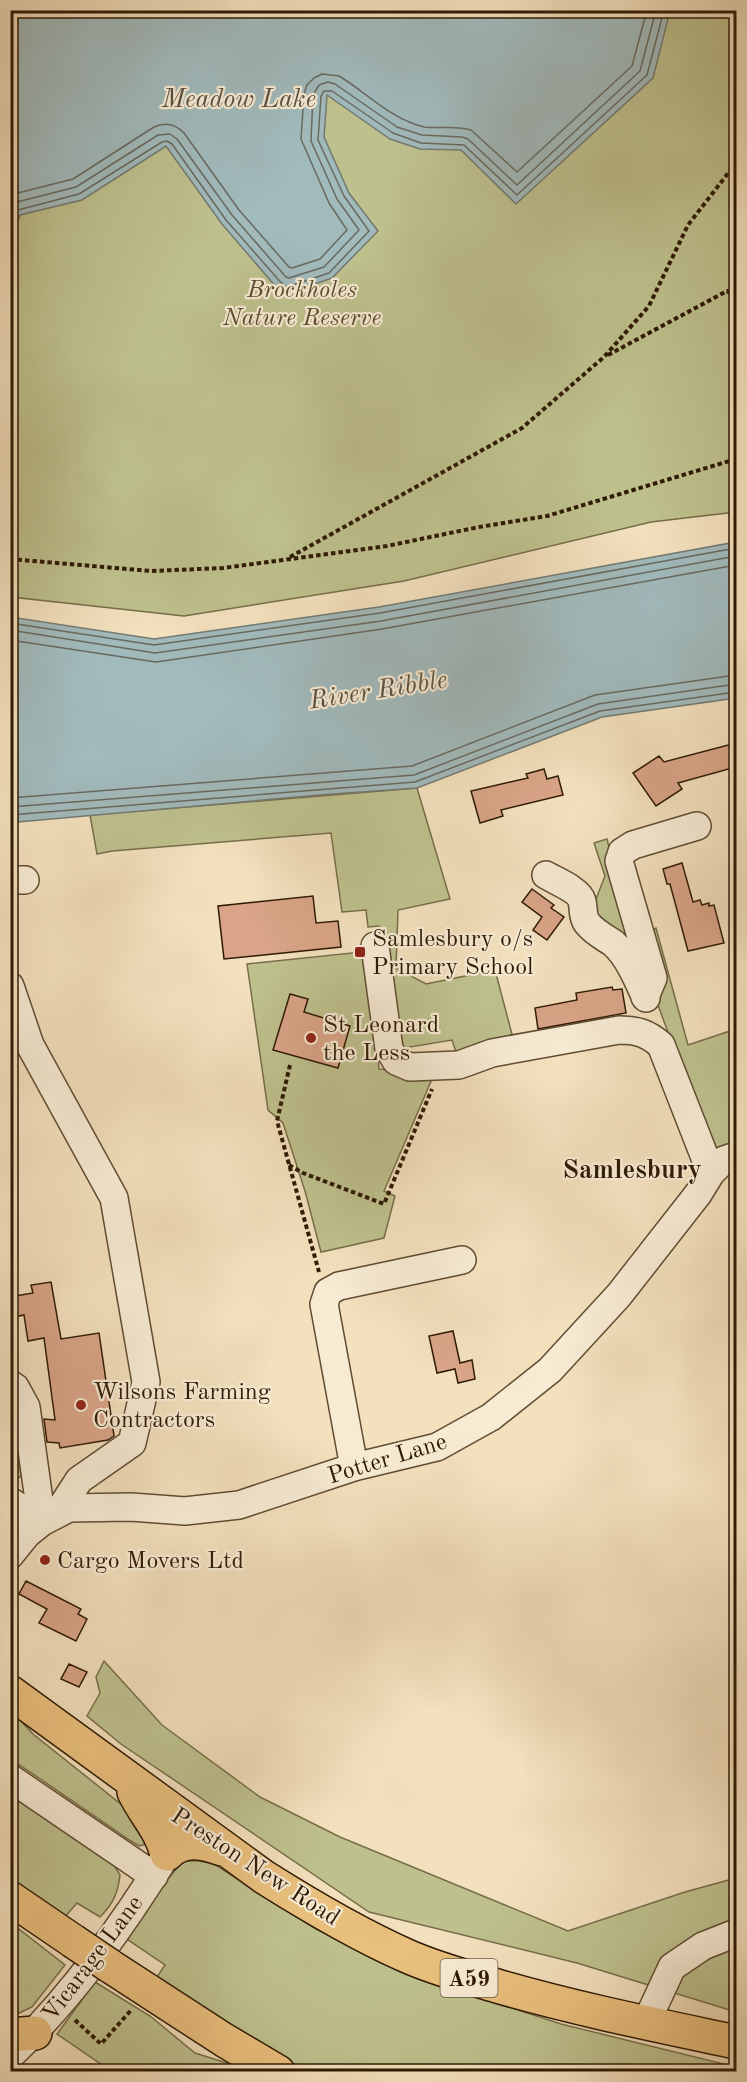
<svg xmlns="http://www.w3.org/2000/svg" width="747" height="2082" font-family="'Old Standard TT',serif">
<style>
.green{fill:#bec18e;stroke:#766e49;stroke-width:1.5}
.water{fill:#a1babc;stroke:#737a72;stroke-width:1.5}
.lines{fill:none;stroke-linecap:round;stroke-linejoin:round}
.shore{stroke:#686a60;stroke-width:1.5}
.building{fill:#d9a487;stroke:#2f1a04;stroke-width:1.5}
.minor-casing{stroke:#604c32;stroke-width:30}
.highway-casing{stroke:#2f1a04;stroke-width:36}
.path{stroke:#2f1a04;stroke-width:4;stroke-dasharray:4.5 3;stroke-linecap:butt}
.minor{stroke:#f7ebd4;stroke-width:27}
.highway{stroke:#eac07e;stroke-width:33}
.highway-bridge-casing{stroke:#2f1a04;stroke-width:36;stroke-linecap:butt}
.highway-bridge{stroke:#eac07e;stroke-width:33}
.poi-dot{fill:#8f2418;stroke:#f7ebd4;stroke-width:2}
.labels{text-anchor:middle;stroke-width:4.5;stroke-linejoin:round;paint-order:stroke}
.shield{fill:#f7ebd4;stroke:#6b5942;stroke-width:1.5}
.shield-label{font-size:22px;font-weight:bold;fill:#2f1a04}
.park-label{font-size:24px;font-style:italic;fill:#5a4c2d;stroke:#f7ebd4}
.poi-label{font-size:24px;fill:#2f1a04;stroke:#f7ebd4;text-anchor:start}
.street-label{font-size:24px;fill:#2f1a04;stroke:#f7ebd4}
.water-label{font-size:26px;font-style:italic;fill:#575244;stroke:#f7ebd4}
.quarter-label{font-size:27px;font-weight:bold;fill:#2f1a04;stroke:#f7ebd4}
</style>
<rect width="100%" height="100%" fill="#f3e0bd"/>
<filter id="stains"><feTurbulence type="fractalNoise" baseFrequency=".00333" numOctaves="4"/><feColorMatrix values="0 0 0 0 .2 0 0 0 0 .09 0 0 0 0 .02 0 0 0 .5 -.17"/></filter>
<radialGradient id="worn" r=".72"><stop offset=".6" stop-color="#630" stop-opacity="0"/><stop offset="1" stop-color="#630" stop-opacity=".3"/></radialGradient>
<!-- green -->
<path class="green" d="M11 11H736V512L651 522 404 581 184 616 11 597Z
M417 788 450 899 398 910 396 968 426 984 495 970 513 1038 458 1058 452 1040 398 1049 379 926 368 927 366 910 342 912 331 833 112 851 97 854 90 815Z
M607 839 633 941 624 944 592 909 605 876 594 843Z
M656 928 688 1045 733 1030 736 1026V1143L712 1152 655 997 648 932Z
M371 951 379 1069 435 1072 384 1191 395 1196 384 1238 321 1252 305 1191 283 1123 268 1110 247 964Z
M10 1409 16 1420 21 1477 11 1479Z
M104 1661 162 1725 260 1797 340 1837 568 1931 685 1892 736 1878V2012L577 1963 369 1912 121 1744 87 1716 100 1693 96 1677Z
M10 1709 33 1734 137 1817 147 1844 139 1846 131 1841 11 1759Z
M10 1792 110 1858 120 1875C118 1893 113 1904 100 1917L77 1903 64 1918 11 1881Z
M183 1861H199L214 1864 316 1929 423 1979 561 2024 736 2067V2071H306L155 1980 165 1965 121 1935Z
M10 1922 65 1965 32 2007 11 2017Z
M95 1982 150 2016 195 2053 252 2071H111L57 2034Z"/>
<!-- water -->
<path class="water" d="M11 10H670V11L653 78 516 204 461 150 420 149 390 139 327 95 324 137 349 193 378 231 332 278 283 295 222 224 166 146 82 200 20 215 11 242Z
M736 542V698L602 717 417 788 319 795 18 822 11 821V617L154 639 379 607Z"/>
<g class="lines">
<!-- shore -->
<path class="shore" d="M10 195 73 179 154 127C165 122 175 124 184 133L239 210 289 267 292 268 320 259 347 230 329 203 301 139 304 94 307 85 314 78 322 74 339 76C366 92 392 120 424 127 439 129 456 125 471 130L517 172 632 66 647 10
M10 206 17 202 76 187 158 135 170 134 177 139 232 215 286 277 289 278 324 267 359 230 337 199 311 141 313 95 319 85 328 82 335 84 397 127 422 135 462 137 468 139 517 185 640 71 656 10
M10 224 18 210 79 194 162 142 167 141 172 144 226 220 284 286 287 287 329 273 369 231 344 196 318 140 321 96 324 91H332L393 133 421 143 464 145 517 195 647 75 664 10
M10 623 154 645 380 613 736 548
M10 630 155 653 381 621 736 556
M10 640 156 662 382 629 736 565
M10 798 412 766 595 695 736 675
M10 807 414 775 598 704 736 684
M10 815 415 782 600 711 736 692"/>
</g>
<!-- building -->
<path class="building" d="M736 743V767L678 783 682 789 656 806 633 773 659 756 664 762Z
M544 769 547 779 558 776 563 795 501 810 503 816 480 823 471 791 528 778 526 774Z
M682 863 693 902 700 900 702 905 709 903V906L714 905 724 943 688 951 670 884H667L663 869Z
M532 889 554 905 551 908 564 917 547 940 533 930 542 917 522 902Z
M313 896 316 923 338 921 341 947 224 959 218 906Z
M612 987 613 990 622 989 626 1013 538 1029 535 1008 577 1000 576 993Z
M290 994 308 999 304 1012 350 1026 338 1068 273 1050Z
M51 1282 61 1339 99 1333 114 1436 108 1440 60 1448 59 1443 47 1442 44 1419 55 1420 44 1338 28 1341 24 1315 10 1318V1297L33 1293 31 1285Z
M453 1331 460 1363 472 1360 475 1379 458 1383 455 1369 437 1373 429 1336Z
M26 1581 81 1609 78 1614 87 1619 76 1641 39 1623 47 1609 19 1594Z
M69 1664 87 1672 79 1687 61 1679Z"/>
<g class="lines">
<!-- minor casing -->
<g class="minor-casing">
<path id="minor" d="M546 875C556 881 579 890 582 901 584 909 582 916 587 923 594 932 604 937 613 943 628 956 638 980 646 998
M10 880H25
M375 946 389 1049 396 1061 410 1067 459 1065 492 1053 619 1030C637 1030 647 1033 661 1045L711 1173
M10 986 30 1045 114 1198 146 1382 132 1443 79 1480 57 1514
M645 997 653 978 619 861 622 852 633 845 697 826
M10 1384 15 1387 26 1407 42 1522
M354 1467 324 1304 328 1292 339 1286 462 1260
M10 1501 42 1522
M10 1555 27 1534 42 1522 69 1508 131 1507 185 1511 239 1505 354 1467 437 1447 491 1417 550 1370 619 1295 698 1194 711 1173 724 1160 736 1156
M10 1778 154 1876
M646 2023 672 1967 703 1946 736 1933
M10 2056C72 1997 122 1927 167 1854"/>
</g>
<!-- highway casing -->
<g class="highway-casing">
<path id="highway" d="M10 1692 264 1877C310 1906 357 1934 407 1956 436 1969 467 1977 497 1986 576 2009 656 2025 736 2042
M134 1792C146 1816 160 1828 167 1854 183 1838 202 1842 222 1849
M10 1898 73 1941
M110 1966 224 2040 278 2072
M10 2035 35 2033"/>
</g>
<!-- path -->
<path class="path" d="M608 355 727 291 736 297
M290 557 522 428 604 357 649 306 688 225 736 163
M10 559 151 571 223 568 387 546 479 527 547 516 736 459
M290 1065 277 1121 319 1272
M289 1165 303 1173 384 1204 432 1089
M75 2020 101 2044 132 2009"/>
<!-- minor -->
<use href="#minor" class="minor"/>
<!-- highway -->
<use href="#highway" class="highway"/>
<!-- highway-bridge casing -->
<g class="highway-bridge-casing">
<path id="highway-bridge" d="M73 1941 110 1966"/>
</g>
<!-- highway-bridge -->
<use href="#highway-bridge" class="highway-bridge"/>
</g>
<!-- markers -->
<g class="poi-dot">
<rect x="354" y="946" width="12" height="12" rx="3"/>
<circle cx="311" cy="1038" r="6"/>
<circle cx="81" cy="1405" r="6"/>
<circle cx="45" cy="1560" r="6"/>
</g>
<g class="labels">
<!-- shield labels -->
<rect class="shield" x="440.5" y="1959" width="57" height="38" rx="4.5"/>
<g class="shield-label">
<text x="469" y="1986">A59</text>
</g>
<!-- park labels -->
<g class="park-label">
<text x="302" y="297">Brockholes<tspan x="302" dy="28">Nature Reserve</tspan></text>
</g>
<!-- poi labels -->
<g class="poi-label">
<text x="372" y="946">Samlesbury o/s<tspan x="372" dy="28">Primary School</tspan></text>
<text x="323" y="1032">St Leonard<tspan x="323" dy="28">the Less</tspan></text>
<text x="93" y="1399">Wilsons Farming<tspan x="93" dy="28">Contractors</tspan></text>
<text x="57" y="1568">Cargo Movers Ltd</text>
</g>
<!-- street labels -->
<g class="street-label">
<text transform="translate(387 1458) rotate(-17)" y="8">Potter Lane</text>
<text transform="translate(256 1866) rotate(33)" y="8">Preston New Road</text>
<text transform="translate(92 1958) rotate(-53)" y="8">Vicarage Lane</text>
</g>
<!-- water labels -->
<g class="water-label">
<text x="239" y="107">Meadow Lake</text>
<text transform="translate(378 689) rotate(-9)" y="9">River Ribble</text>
</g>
<!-- quarter labels -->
<g class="quarter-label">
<text x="632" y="1178">Samlesbury</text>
</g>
</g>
<!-- margin -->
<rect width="747" height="2082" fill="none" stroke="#f3e0bd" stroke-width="36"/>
<rect x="12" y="12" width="723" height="2058" fill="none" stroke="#2f1a04" stroke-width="3"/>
<rect x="18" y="18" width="711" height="2046" fill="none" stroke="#2f1a04" stroke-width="1.5"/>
<rect width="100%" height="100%" filter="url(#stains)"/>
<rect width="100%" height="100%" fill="url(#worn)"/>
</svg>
